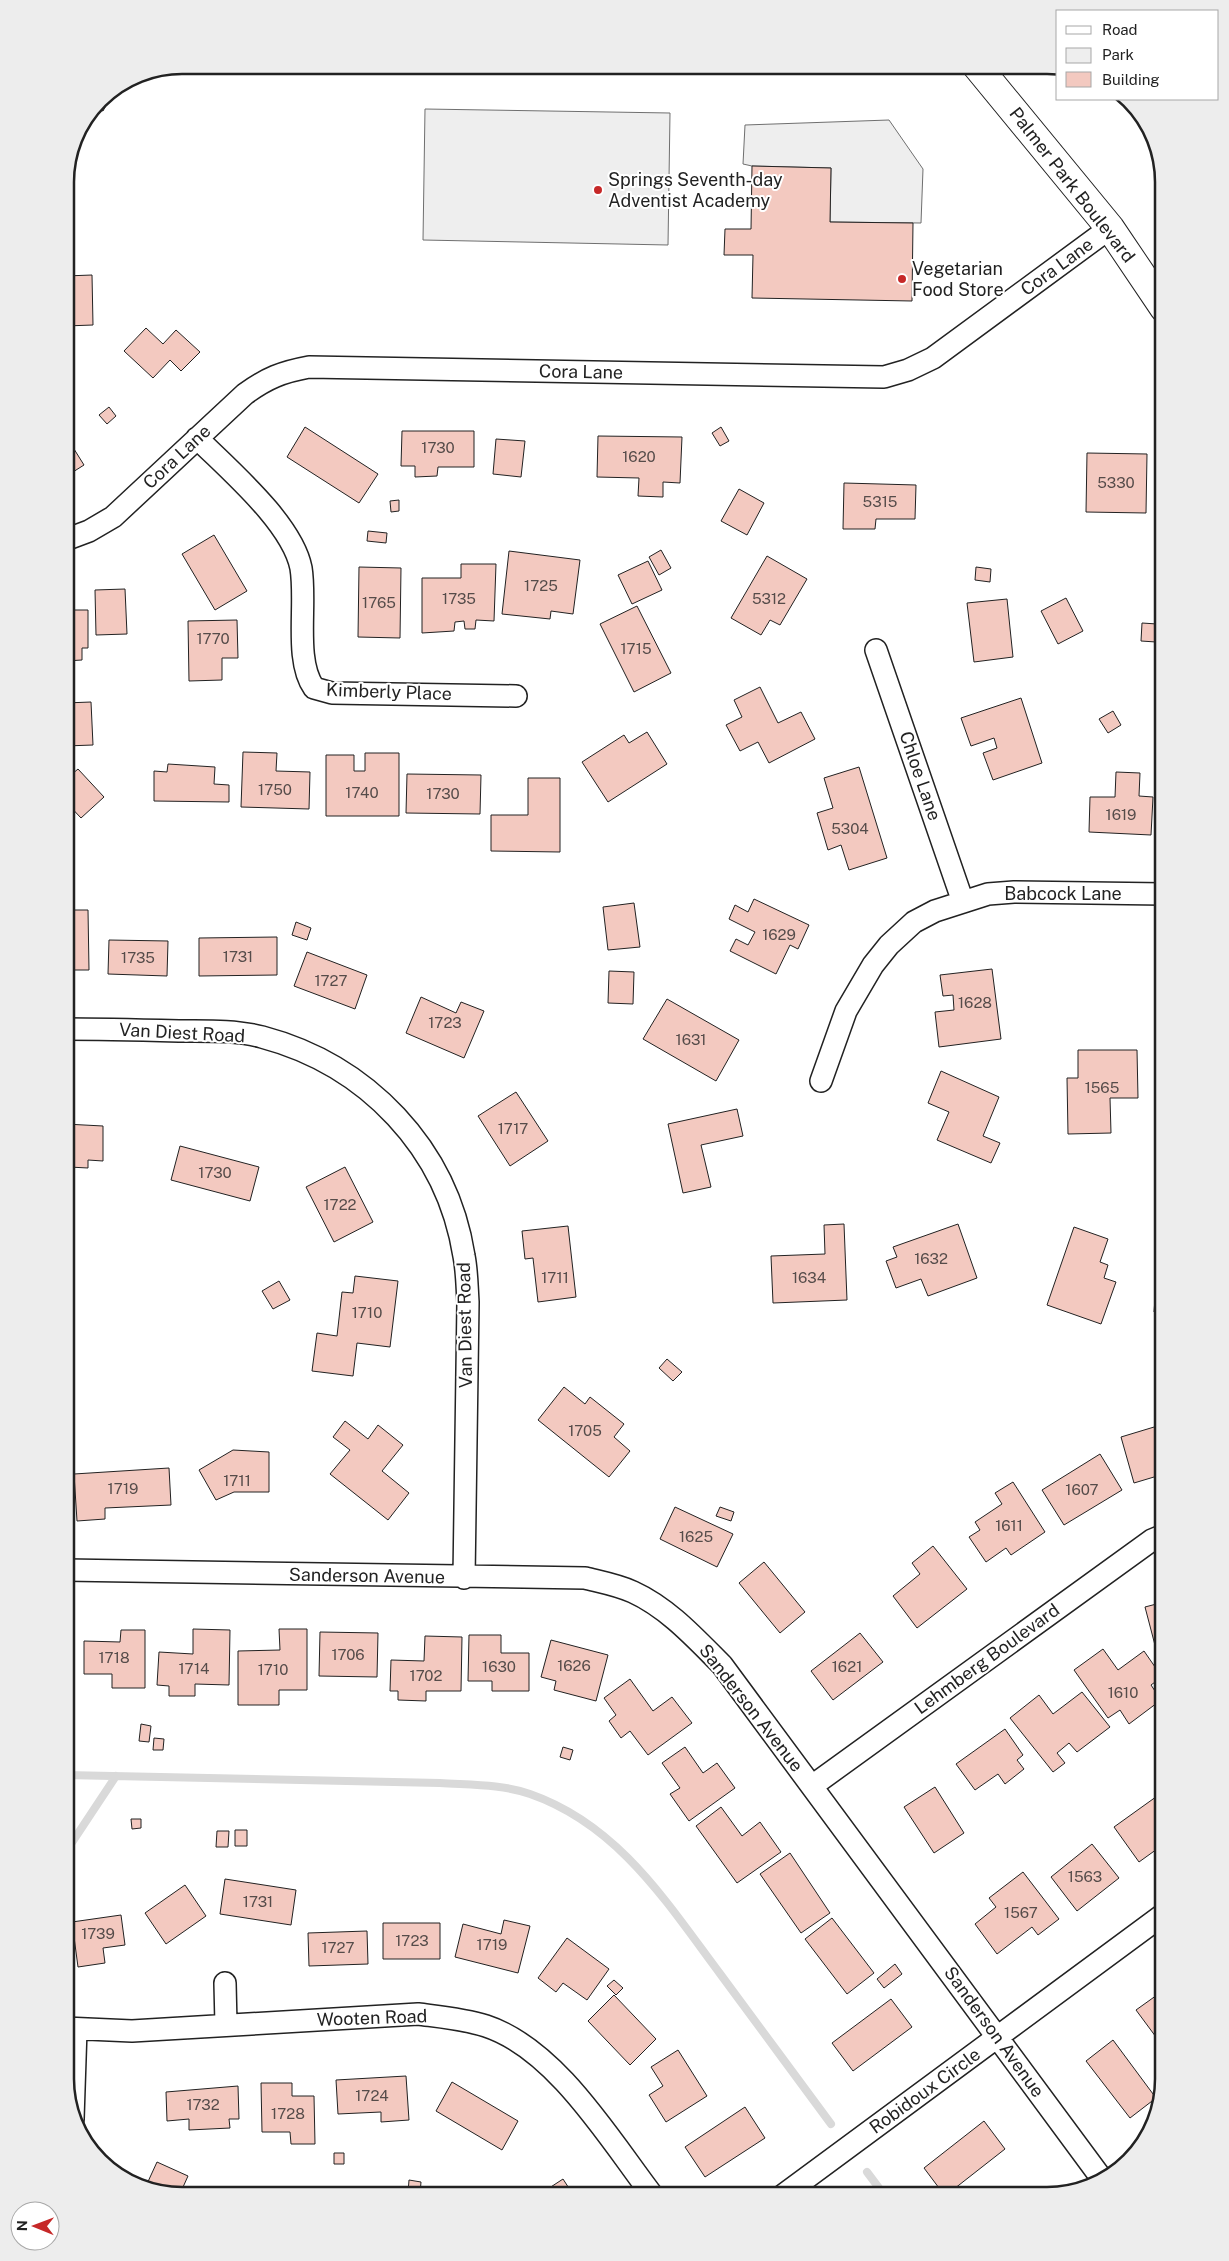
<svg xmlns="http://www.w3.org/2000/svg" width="1229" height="2261" font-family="'Public Sans',sans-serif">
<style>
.green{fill:#eee;stroke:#6f6f6f}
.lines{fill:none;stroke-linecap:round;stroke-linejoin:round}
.stream{stroke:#d9d9d9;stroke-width:8}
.building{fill:#f3c9c0;stroke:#222}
.street-casing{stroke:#222;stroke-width:24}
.secondary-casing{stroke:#222;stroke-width:30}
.street{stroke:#fff;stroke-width:21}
.secondary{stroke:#fff;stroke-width:28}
.poi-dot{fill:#c62828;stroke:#fff;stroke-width:2}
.labels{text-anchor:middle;stroke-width:4;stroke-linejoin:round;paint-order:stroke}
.number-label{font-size:15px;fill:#564c4a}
.poi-label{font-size:18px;fill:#222;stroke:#fff;text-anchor:start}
.street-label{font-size:18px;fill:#222;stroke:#fff}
.rim{fill:none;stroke:#222;stroke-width:2.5}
</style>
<rect width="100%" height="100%" fill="#fff"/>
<!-- green -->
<path class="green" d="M425 109 670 113 668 245 423 240Z
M889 120 923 169 921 223 830 222 831 168 752 166 743 164 745 125Z"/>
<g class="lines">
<!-- stream -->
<path class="stream" d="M65 1775 440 1783C469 1785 502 1784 530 1794 619 1825 667 1903 721 1975 758 2025 794 2074 831 2124
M65 1853 116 1776
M867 2172 885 2196"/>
</g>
<!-- building -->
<path class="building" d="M114 90 103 111 94 107 99 99Z
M752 166 831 168 830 222 913 223 912 301 752 298 753 255H724L725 229H751Z
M92 275 93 325 65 326V276Z
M146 328 163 344 176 330 200 352 181 371 170 360 153 378 124 351Z
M109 407 116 416 107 424 99 415Z
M305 427 378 474 359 503 287 457Z
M721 427 729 441 720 446 712 433Z
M402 431H474V467H438L437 476 415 477V466H401Z
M598 436 682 437 680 483 663 482V497L638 496 639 478 597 477Z
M496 439 525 441 521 477 493 474Z
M69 441 84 465 65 477V443Z
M1087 453 1147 454 1146 513 1086 512Z
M844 483 916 485 915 519H876L875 529H843Z
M739 489 764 503 747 535 721 521Z
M399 500V511L391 512 390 501Z
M368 531 387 533 386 543 367 541Z
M214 535 247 591 215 610 182 554Z
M661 550 671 568 659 575 649 557Z
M509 551 580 560 573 614 551 611 550 619 502 614Z
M767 556 807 579 780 625 770 620 761 635 731 618Z
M648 561 662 590 632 604 618 575Z
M461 564H496L494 621 476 620 475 629H465L464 621 455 622 454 631 422 633V578H461Z
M359 567 401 568 400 638 358 637Z
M976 567 991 569 990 582 975 580Z
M125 589 127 634 96 635 95 590Z
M1066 598 1083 631 1058 644 1041 611Z
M1007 599 1013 657 974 662 967 603Z
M637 606 671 673 634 692 600 624Z
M66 610H88V648H82V660L65 661Z
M237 620 238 658H222V680L189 681 188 621Z
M1142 623 1157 624 1156 642 1141 641Z
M65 677H71V686L65 687Z
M760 687 778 723 801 712 815 739 769 763 758 742 740 751 726 725 742 717 734 700Z
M1021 698 1042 763 993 780 983 753 997 748 994 738 971 746 961 718Z
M91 702 93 745 65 746V703Z
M1113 711 1121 725 1108 733 1099 719Z
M647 732 667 764 608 802 582 762 624 735 629 743Z
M243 752 277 753 276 771 310 772 309 809 241 807Z
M365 753H399V816H326V755H354V771H365Z
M168 764 215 767 214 784 229 785V802L154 801V771L167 772Z
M859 767 887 858 849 870 841 845 828 850 817 813 833 808 824 778Z
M78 769 104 797 81 818 65 801V780Z
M1116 772 1140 773 1139 796 1153 797 1151 835 1089 832 1090 797H1115Z
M407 774 481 775 480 814 406 813Z
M528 778H560V852L491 851V815H528Z
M754 899 809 925 798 949 790 945 776 974 730 951 736 939 748 945 755 932 729 919 735 905 748 912Z
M634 903 640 947 608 950 603 907Z
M65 910H88L89 970H65Z
M296 922 311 928 307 940 292 935Z
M277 937V975L199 976V938Z
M109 940 168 941 167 976 108 974Z
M307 952 367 975 355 1009 294 986Z
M992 969 1001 1039 939 1047 935 1012 954 1010 953 995 943 996 940 975Z
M609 971 634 972 633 1004 608 1003Z
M421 997 456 1013 461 1002 484 1011 464 1058 406 1033Z
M667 999 739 1040 716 1081 643 1039Z
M1078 1050H1137L1138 1098H1110L1111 1133 1068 1134 1067 1078H1078Z
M941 1071 999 1097 983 1136 1000 1143 991 1163 937 1140 949 1112 928 1103Z
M516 1092 548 1141 510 1166 478 1116Z
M737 1109 743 1136 701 1145 711 1187 683 1193 668 1124Z
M65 1124 103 1126V1161L88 1160V1168L69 1167 70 1160H65Z
M180 1146 259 1167 250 1201 171 1180Z
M345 1167 373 1222 334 1242 306 1187Z
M844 1224 847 1300 773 1303 771 1256 825 1254 824 1225Z
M958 1224 977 1278 928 1296 921 1279 896 1288 886 1261 897 1257 893 1247Z
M568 1226 576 1297 538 1302 533 1258 525 1259 522 1231Z
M1074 1227 1108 1239 1100 1262 1108 1265 1104 1278 1116 1282 1101 1324 1047 1305Z
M1160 1232 1164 1233V1313L1154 1312Z
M355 1276 398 1281 390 1347 357 1343 353 1376 312 1371 317 1333 337 1336 342 1292 353 1293Z
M279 1281 290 1300 273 1309 262 1291Z
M667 1359 682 1372 673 1381 659 1368Z
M564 1387 585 1404 590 1397 624 1424 614 1437 630 1451 609 1477 538 1420Z
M345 1421 368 1439 378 1425 403 1445 382 1471 409 1493 388 1520 330 1474 350 1450 333 1437Z
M1164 1424V1474L1134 1483 1121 1437Z
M233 1450 269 1452V1492H234L216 1500 199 1470Z
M1100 1454 1122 1490 1064 1525 1042 1490Z
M169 1468 171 1505 105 1508V1519L77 1521 74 1474Z
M1013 1482 1045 1532 1011 1555 1006 1548 986 1562 969 1537 980 1530 975 1522 1002 1504 995 1493Z
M675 1507 733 1534 717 1567 660 1539Z
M720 1507 734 1512 731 1521 716 1516Z
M933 1546 967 1589 917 1628 893 1596 920 1574 912 1563Z
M764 1562 805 1612 780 1633 739 1583Z
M1164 1602V1647L1156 1649 1145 1607Z
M65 1626H69L70 1672H65Z
M193 1629 230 1630 229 1685 195 1684V1696H169V1686L157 1685 159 1652 193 1654Z
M279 1629H307V1690H279V1705H238V1651L280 1650Z
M121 1630H145V1688H112V1674H84V1641L120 1642Z
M320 1632 378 1633 377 1677 319 1676Z
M860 1633 883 1662 833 1700 811 1671Z
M469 1635H501V1653H529V1691H492V1681H468Z
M425 1636 462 1637 461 1691H426V1701L398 1700V1691H390L391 1660 424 1661Z
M551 1640 608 1655 596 1701 554 1690 556 1681 541 1677Z
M1103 1649 1118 1670 1144 1651 1162 1677 1151 1685 1161 1700 1129 1724 1120 1710 1108 1718 1074 1670Z
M630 1679 653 1711 672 1697 692 1723 648 1755 630 1731 621 1738 609 1721 616 1715 604 1698Z
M1082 1692 1110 1727 1077 1752 1069 1743 1057 1753 1065 1763 1053 1772 1010 1718 1039 1695 1053 1714Z
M141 1724 151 1726 149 1742 139 1741Z
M1005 1729 1023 1755 1017 1760 1024 1769 1005 1784 998 1774 975 1790 956 1764Z
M154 1738 164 1739 163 1750H153Z
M563 1747 573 1750 570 1760 560 1757Z
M685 1747 703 1773 717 1763 735 1788 689 1821 670 1794 680 1788 662 1763Z
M935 1787 964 1833 934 1853 904 1807Z
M1160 1794 1164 1799V1844L1139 1862 1114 1827Z
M721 1807 742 1836 760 1822 781 1852 737 1883 696 1826Z
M131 1819H141V1828L132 1829Z
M235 1830H247V1846H235Z
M217 1831H229L228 1847H216Z
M1092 1844 1119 1878 1077 1911 1051 1877Z
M790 1853 830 1913 801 1933 760 1874Z
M1023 1872 1059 1919 1038 1935 1032 1927 997 1954 975 1924 996 1907 989 1898Z
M225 1879 296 1890 291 1925 220 1914Z
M185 1885 206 1916 166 1944 145 1913Z
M121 1915 125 1945 103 1948 105 1963 78 1967 72 1922Z
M65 1918H68L70 1927 65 1928Z
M832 1918 874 1973 847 1994 805 1939Z
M504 1920 530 1926 518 1973 455 1957 463 1924 501 1934Z
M383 1923H440V1959H383Z
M367 1931 368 1964 309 1966 308 1933Z
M567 1938 609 1969 587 2000 563 1983 556 1992 538 1978Z
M895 1964 902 1974 884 1988 877 1979Z
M614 1980 623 1988 616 1995 607 1986Z
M1164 1990V2031L1156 2037 1136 2010Z
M614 1995 656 2039 630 2065 588 2021Z
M891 1999 912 2027 853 2071 832 2043Z
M1113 2040 1156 2098 1130 2118 1086 2061Z
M678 2050 707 2096 666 2122 649 2095 663 2086 651 2067Z
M406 2076 409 2120 381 2122V2112L338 2114 336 2080Z
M452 2082 518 2121 502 2150 436 2111Z
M261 2083H292V2096H314L315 2144H291L290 2132H262Z
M238 2086 239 2119H229L230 2128 189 2130V2119L167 2121 166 2092Z
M745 2107 765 2138 705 2177 685 2147Z
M984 2121 1005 2149 945 2196 924 2168Z
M1149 2128 1145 2141 1141 2135Z
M334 2153H344V2164H334Z
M157 2162 188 2176 179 2196 146 2186Z
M563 2179 574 2196H537Z
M409 2180 421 2182 420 2194 408 2193Z
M1030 2191 1034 2196H1023Z"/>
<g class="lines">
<!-- street casing -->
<g class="street-casing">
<path id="street" d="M197 438C229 470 292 523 301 568 307 604 294 660 314 688L332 693 516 696
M65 540 89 531 113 517 245 394C267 378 282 372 309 367L884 377 908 370 933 358 1110 228
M876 650 963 902
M65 1029C103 1029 141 1030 179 1031 207 1031 236 1030 262 1037 367 1065 447 1148 464 1256 467 1271 467 1287 468 1302L464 1578
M821 1081 846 1011 873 965 889 945 914 922 935 911 988 894 1014 892 1164 894
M65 1570 585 1578C601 1582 618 1585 633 1592 668 1608 695 1638 722 1665L1102 2179
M812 1786 1152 1540 1164 1535
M225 1983 226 2025
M65 2028 132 2031 418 2014C441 2017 464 2019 486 2026 556 2049 610 2140 653 2196
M73 2119 76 2029
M782 2196 1164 1914"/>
</g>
<!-- secondary casing -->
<g class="secondary-casing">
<path id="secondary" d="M976 65 1110 228 1164 308"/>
</g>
<!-- street -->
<use href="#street" class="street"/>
<!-- secondary -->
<use href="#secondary" class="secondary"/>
</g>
<!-- markers -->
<g class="poi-dot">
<circle cx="598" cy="190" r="5"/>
<circle cx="902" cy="279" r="5"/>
</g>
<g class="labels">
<!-- number labels -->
<g class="number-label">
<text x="438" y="453">1730</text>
<text x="639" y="462">1620</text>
<text x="1116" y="488">5330</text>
<text x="880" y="507">5315</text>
<text x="541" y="591">1725</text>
<text x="459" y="604">1735</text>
<text x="769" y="604">5312</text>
<text x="379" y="608">1765</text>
<text x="213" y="644">1770</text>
<text x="636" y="654">1715</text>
<text x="275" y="795">1750</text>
<text x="362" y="798">1740</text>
<text x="443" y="799">1730</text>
<text x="1121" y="820">1619</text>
<text x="850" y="834">5304</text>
<text x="779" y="940">1629</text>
<text x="238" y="962">1731</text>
<text x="138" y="963">1735</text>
<text x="331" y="986">1727</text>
<text x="975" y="1008">1628</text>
<text x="445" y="1028">1723</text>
<text x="691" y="1045">1631</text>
<text x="1102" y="1093">1565</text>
<text x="513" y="1134">1717</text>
<text x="215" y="1178">1730</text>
<text x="340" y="1210">1722</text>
<text x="931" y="1264">1632</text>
<text x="555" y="1283">1711</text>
<text x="809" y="1283">1634</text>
<text x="367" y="1318">1710</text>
<text x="585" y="1436">1705</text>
<text x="237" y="1486">1711</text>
<text x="123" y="1494">1719</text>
<text x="1082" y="1495">1607</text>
<text x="1009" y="1531">1611</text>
<text x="696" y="1542">1625</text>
<text x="348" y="1660">1706</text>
<text x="114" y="1663">1718</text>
<text x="574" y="1671">1626</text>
<text x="499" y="1672">1630</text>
<text x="847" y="1672">1621</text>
<text x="194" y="1674">1714</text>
<text x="273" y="1675">1710</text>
<text x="426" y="1681">1702</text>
<text x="1123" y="1698">1610</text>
<text x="1085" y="1882">1563</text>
<text x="258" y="1907">1731</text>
<text x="1021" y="1918">1567</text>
<text x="98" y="1939">1739</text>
<text x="412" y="1946">1723</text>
<text x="492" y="1950">1719</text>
<text x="338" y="1953">1727</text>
<text x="372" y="2101">1724</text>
<text x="203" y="2110">1732</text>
<text x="288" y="2119">1728</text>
</g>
<!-- poi labels -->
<g class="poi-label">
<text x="608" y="186">Springs Seventh-day<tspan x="608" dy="21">Adventist Academy</tspan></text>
<text x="912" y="275">Vegetarian<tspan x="912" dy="21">Food Store</tspan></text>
</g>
<!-- street labels -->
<g class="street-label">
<text transform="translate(1072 185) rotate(52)" y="6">Palmer Park Boulevard</text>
<text transform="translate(1057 267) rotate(-36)" y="6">Cora Lane</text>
<text transform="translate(581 372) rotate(1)" y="6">Cora Lane</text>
<text transform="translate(177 457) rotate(-43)" y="6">Cora Lane</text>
<text transform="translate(389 692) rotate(2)" y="6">Kimberly Place</text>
<text transform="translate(920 776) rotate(71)" y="6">Chloe Lane</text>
<text x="1063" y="900">Babcock Lane</text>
<text transform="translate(182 1033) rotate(3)" y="6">Van Diest Road</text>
<text transform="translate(465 1325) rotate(-91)" y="6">Van Diest Road</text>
<text transform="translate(367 1576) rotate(1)" y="6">Sanderson Avenue</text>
<text transform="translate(987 1659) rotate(-36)" y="6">Lehmberg Boulevard</text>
<text transform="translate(751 1708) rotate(52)" y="6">Sanderson Avenue</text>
<text transform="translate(372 2018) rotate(-2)" y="6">Wooten Road</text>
<text transform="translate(994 2032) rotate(54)" y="6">Sanderson Avenue</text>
<text transform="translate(925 2091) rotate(-36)" y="6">Robidoux Circle</text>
</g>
</g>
<!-- crop -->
<path d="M0 0H1229V2261H0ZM182 74H1047A108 108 0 0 1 1155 182V2079A108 108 0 0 1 1047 2187H182A108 108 0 0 1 74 2079V182A108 108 0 0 1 182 74Z" fill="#ededed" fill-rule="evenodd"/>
<path class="rim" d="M182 74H1047A108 108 0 0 1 1155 182V2079A108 108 0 0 1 1047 2187H182A108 108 0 0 1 74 2079V182A108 108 0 0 1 182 74Z"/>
<!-- legend -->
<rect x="1056" y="10" width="162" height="90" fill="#ffffff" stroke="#a7a7a7"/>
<rect x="1066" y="26" width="25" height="8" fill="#ffffff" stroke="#a7a7a7"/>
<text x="1102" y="35" font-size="15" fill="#222222">Road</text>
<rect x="1066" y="48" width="25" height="15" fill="#eeeeee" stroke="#a7a7a7"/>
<text x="1102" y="60" font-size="15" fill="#222222">Park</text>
<rect x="1066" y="72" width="25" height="15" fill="#f3c9c0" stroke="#a7a7a7"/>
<text x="1102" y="85" font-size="15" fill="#222222">Building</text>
<!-- north arrow -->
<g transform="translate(35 2226) rotate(271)"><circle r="24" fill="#ffffff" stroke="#a7a7a7"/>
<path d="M0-4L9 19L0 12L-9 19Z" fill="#c62828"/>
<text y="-8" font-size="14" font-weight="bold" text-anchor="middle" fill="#222222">N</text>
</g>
</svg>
